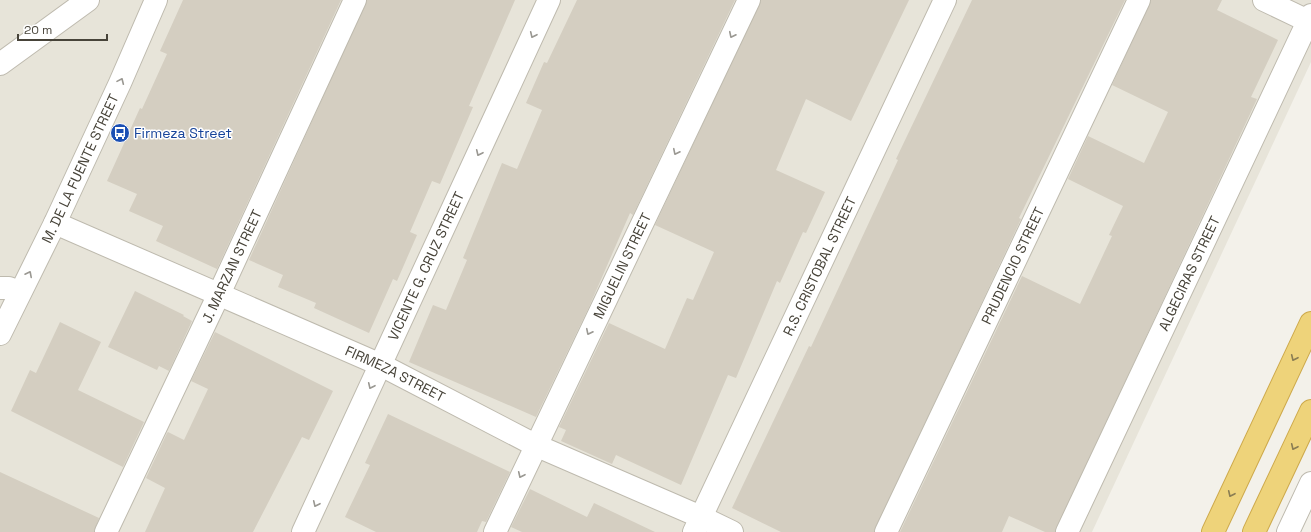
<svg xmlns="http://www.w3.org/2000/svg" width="1311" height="532" font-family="'Space Grotesk',sans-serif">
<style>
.residential{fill:#e7e4d9}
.building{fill:#d4cec1}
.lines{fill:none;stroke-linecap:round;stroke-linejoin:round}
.minor-casing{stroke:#bebaae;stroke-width:24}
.highway-casing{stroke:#cda94b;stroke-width:24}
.minor{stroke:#fff;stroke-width:22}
.highway{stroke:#eed37a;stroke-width:22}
.oneway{stroke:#9a9892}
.oneway2{stroke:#8a7d53}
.labels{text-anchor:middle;stroke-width:3;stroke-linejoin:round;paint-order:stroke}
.transit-label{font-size:14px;fill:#164399;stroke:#fff;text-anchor:start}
.street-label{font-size:14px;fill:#474339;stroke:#fff}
</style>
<rect width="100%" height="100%" fill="#f3f1ea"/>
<!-- residential -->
<path class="residential" d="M0 0H1311V62L1092 532H0Z"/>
<!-- building -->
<path class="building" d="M183 0H341L217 269 156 241 163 226 129 211 137 194 107 181 140 108 142 109 167 54 160 51Z
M367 0H515L469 106 473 107 440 184 432 181 410 232 417 235 397 281 393 279 369 333 314 308 316 303 278 287 283 275 249 260Z
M577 0H735L633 215 630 213 589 307 536 417 409 362 433 305 446 310 467 260 463 258 502 163 517 169 542 110 526 103 544 62 547 63Z
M761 0H909L851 121 806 99 776 170 825 192 806 233 803 232 780 283 777 281 736 378 728 375 681 485 616 455 612 464 561 441 566 430 559 427 609 323 665 349 687 298 693 300 714 252 655 225Z
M972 0H1125L1019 218 1021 219 874 532H781L732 508 809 346 811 347 832 302 898 160 896 159Z
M1151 0H1222L1217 10 1278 40 1251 97 1257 99 1055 532H1045L1009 516 1002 532H900L1022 276 1080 304 1112 236 1109 235 1123 206 1068 179 1088 136 1144 163 1168 112 1112 85Z
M135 291 184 315 183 316 192 321 169 371 159 366 157 370 108 347Z
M60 322 101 342 78 390 144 422 123 467 11 411 30 370 36 373Z
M215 332 333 391 309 440 302 437 253 532H145L165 488 146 478 167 433 168 432 184 440 208 389 191 381Z
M388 414 510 472 486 522 482 521 477 532H376L345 517 370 465 365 463Z
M0 472 99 518 94 532H0Z
M530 489 587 517 594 503 655 532H522L511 527Z"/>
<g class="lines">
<!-- minor casing -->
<g class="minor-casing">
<g id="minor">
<path d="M1264 0 1308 21"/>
<path d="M0 64 88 0"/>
<path id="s1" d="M55 223 381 365 535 445 701 517 732 532"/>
<path d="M0 288H9L20 292"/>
<path id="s2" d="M0 334 55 223 120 83 156 0"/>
<path id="s3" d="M106 532 219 294 355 0"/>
<path id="s4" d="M303 532 549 0"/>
<path id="s5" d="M495 532 749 0"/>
<path id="s6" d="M694 532 945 0"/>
<path id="s7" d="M886 532 1139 0"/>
<path id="s8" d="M1067 532 1311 15"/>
<path d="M1288 532 1311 483"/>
</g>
</g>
<!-- highway casing -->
<g class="highway-casing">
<path id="highway" d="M1213 532 1311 323
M1254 532 1311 411"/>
</g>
<!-- minor -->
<use href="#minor" class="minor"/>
<!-- highway -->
<use href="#highway" class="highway"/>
</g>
<!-- one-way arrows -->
<defs><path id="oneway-chevron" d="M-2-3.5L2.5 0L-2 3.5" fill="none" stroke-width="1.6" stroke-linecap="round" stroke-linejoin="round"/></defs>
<g class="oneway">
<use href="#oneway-chevron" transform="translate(533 35) rotate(115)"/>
<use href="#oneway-chevron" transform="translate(732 35) rotate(116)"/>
<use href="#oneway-chevron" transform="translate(121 81) rotate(-66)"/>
<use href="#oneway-chevron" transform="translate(676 152) rotate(116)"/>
<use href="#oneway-chevron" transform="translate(479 153) rotate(115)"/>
<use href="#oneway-chevron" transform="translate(29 274) rotate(-63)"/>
<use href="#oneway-chevron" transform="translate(589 332) rotate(116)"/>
<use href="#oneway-chevron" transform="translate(371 386) rotate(115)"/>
<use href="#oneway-chevron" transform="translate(521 475) rotate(115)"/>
<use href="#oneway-chevron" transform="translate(316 504) rotate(115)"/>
</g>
<g class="oneway2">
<use href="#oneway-chevron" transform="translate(1294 358) rotate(115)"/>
<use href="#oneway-chevron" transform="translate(1294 447) rotate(115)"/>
<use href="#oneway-chevron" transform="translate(1231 494) rotate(115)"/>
</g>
<!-- icons -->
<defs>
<g id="bus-disc" transform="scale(1)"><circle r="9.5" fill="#1a4fb4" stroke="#fff"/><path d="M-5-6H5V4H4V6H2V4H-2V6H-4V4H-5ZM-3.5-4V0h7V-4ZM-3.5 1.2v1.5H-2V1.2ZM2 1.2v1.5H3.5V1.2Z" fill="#fff"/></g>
</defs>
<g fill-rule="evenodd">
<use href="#bus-disc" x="120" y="133"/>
</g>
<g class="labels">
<!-- transit labels -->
<g class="transit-label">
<text x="134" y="138">Firmeza Street</text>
</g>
<!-- street labels -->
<g class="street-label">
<text dy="5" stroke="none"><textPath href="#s2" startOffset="184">M. DE LA FUENTE STREET</textPath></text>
<text dy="5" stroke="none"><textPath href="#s4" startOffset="293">VICENTE G. CRUZ STREET</textPath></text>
<text dy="5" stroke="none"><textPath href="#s5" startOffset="295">MIGUELIN STREET</textPath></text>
<text dy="5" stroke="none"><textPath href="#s6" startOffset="294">R.S. CRISTOBAL STREET</textPath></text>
<text dy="5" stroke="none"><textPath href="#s7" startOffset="295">PRUDENCIO STREET</textPath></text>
<text dy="5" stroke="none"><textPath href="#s3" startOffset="294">J. MARZAN STREET</textPath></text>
<text dy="5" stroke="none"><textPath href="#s8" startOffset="286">ALGECIRAS STREET</textPath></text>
<text dy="5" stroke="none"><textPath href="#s1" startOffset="372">FIRMEZA STREET</textPath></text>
</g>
</g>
<!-- scale -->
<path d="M18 34v6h89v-6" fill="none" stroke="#474339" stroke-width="2"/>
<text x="24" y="34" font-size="12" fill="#474339" stroke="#ffffff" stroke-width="3" paint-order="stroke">20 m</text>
</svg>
